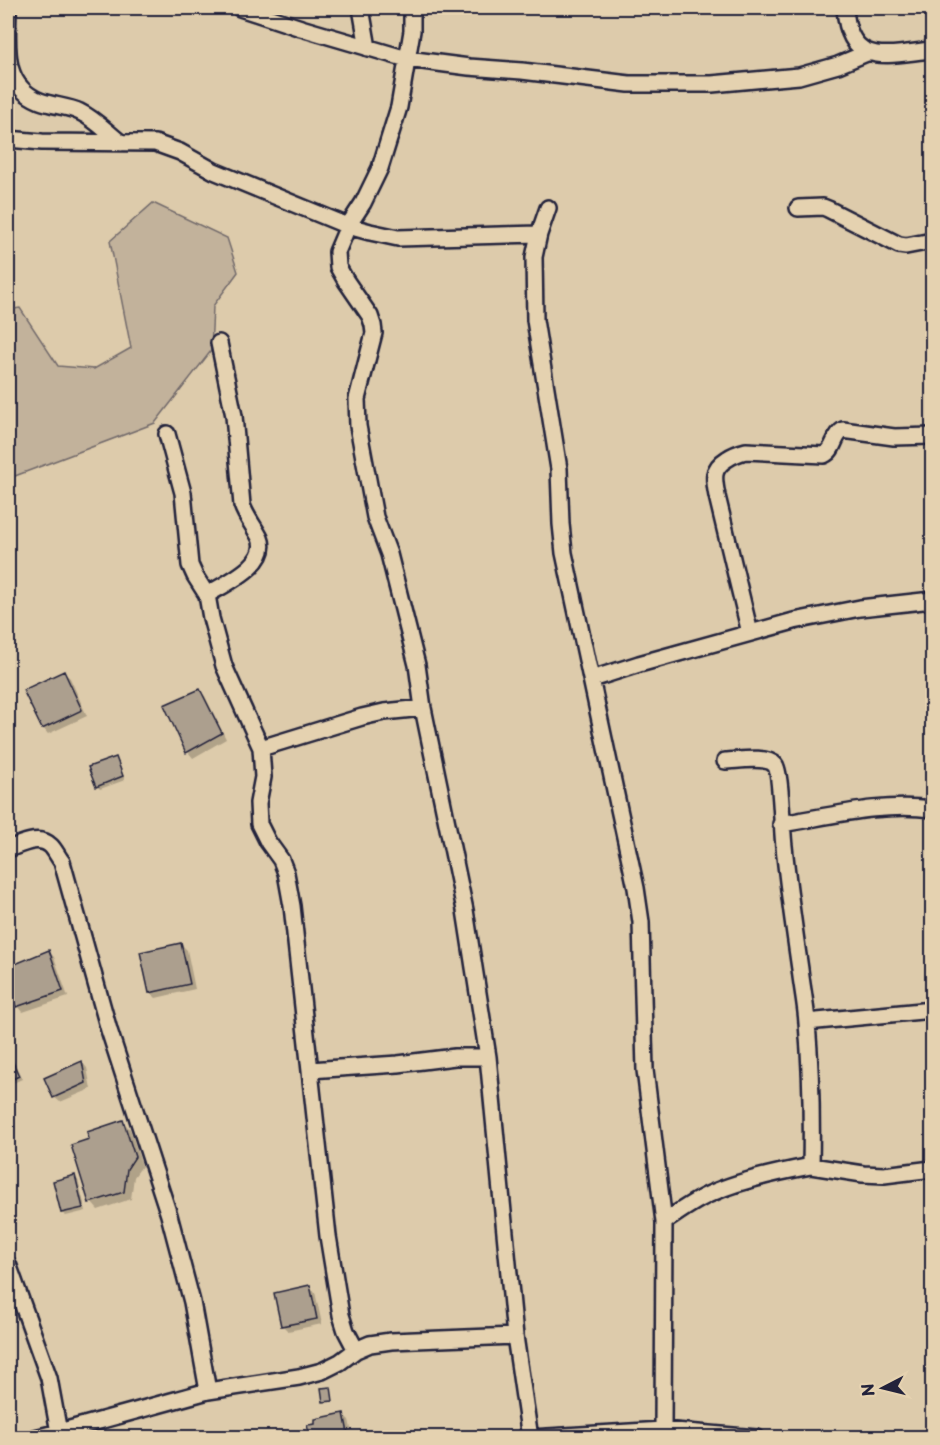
<svg xmlns="http://www.w3.org/2000/svg" width="940" height="1445" font-family="'Playpen Sans',sans-serif">
<style>
.green{fill:#c2b29b;stroke:#726a6b;stroke-width:1.5}
.shadow{fill:#0003}
.building{fill:#ac9f8e;stroke:#22223b;stroke-width:1.5}
.lines{fill:none;stroke-linecap:round;stroke-linejoin:round}
.minor-casing{stroke:#22223b;stroke-width:20}
.minor{stroke:#e5d2b0;stroke-width:15}
</style>
<rect width="100%" height="100%" fill="#ddcbab"/>
<filter id="ink" filterUnits="userSpaceOnUse"><feTurbulence type="fractalNoise" baseFrequency=".0167" numOctaves="2"/><feDisplacementMap in="SourceGraphic" scale="12" xChannelSelector="R" yChannelSelector="G"/><feConvolveMatrix kernelMatrix="1 2 1 2 8 2 1 2 1" color-interpolation-filters="sRGB"/></filter>
<g filter="url(#ink)">
<!-- green -->
<path class="green" d="M153 203 227 238 238 272 213 306 211 351 155 423 15 476 8 481V310L20 308 58 366 94 369 131 348 110 241Z"/>
<!-- shadow -->
<path class="shadow" d="M64 673 70 678 87 716 48 734 43 728Z
M200 691 205 696 226 739 193 758 188 752 166 705Z
M115 759 119 762 125 780 100 789 97 786Z
M181 944 187 950 195 989 156 998 150 992Z
M49 952 54 957 68 997 23 1012 18 1006 8 981V968Z
M8 1001 12 1011 8 1013Z
M8 1049 22 1079 9 1085 8 1083Z
M82 1062 87 1068 91 1089 60 1102 54 1097Z
M123 1122 130 1129 142 1166 134 1177 131 1199 98 1210 91 1202V1140Z
M74 1177 78 1180 86 1211 66 1216 62 1213Z
M310 1287 315 1292 322 1324 288 1331 282 1325Z
M343 1414 349 1420 353 1438H312Z"/>
<!-- building -->
<path class="building" d="M64 671 82 710 42 729 23 690Z
M200 689 222 733 186 753 164 705Z
M116 757 123 776 96 787 88 767Z
M181 943 190 984 149 993 140 952Z
M49 950 63 991 16 1007 8 985V967Z
M8 1051 19 1076 8 1081Z
M82 1061 86 1083 53 1098 44 1078Z
M123 1120 135 1157 127 1169 124 1192 89 1203 71 1145 89 1139 87 1132Z
M75 1175 83 1208 61 1213 53 1181Z
M310 1285 317 1319 281 1326 274 1293Z
M331 1387 333 1401 323 1402 321 1388Z
M344 1413 349 1438H310L307 1425 315 1424V1419Z"/>
<g class="lines">
<!-- minor casing -->
<g class="minor-casing">
<path id="minor" d="M8 8C8 43 0 85 40 101 53 106 68 106 80 112 95 119 108 133 121 143
M240 8 301 28 407 59 469 67 522 71 629 84H712L799 76 838 65 869 52
M361 8 368 48
M412 8V31L399 107 380 168 363 203 348 226 337 252 338 267 346 281 370 316 373 325 374 333 357 399 358 426 375 517 389 554 417 665 423 708 465 910 488 1057 515 1336 530 1438
M845 8C849 69 888 54 932 50
M8 139 42 142 155 143 180 152 214 171 348 226 370 232 398 238 539 234
M548 208 539 234 534 257 535 320 559 469 561 524 564 553 636 888 641 922 645 1070 664 1222 663 1430
M798 208 823 207 828 209 899 245 906 246 932 241
M167 434 183 493 190 565 195 576 207 595 211 618 224 666 261 748 263 777 258 803 259 824 268 842 281 860 286 873 292 906 328 1236 341 1315 346 1331 356 1350
M207 595C224 584 271 564 260 538 254 526 246 517 242 505L234 416 219 343
M750 633 717 496C714 479 711 469 727 459 733 455 738 453 746 451L824 455C835 450 833 436 843 430L894 437 932 436
M592 679 639 664 794 621 860 608 932 600
M261 748 362 717 384 712 423 708
M781 824C831 816 883 802 932 809
M8 849C20 845 39 834 51 846 55 850 58 857 62 862L109 1030 169 1215 192 1302 208 1391
M807 1022 932 1010
M310 1070 398 1064 455 1057H488
M811 1166 863 1174 884 1175 932 1169
M664 1222C679 1212 695 1200 712 1193 741 1180 779 1172 811 1166 812 1118 811 1070 807 1023 806 1005 802 987 800 969 794 928 788 887 784 846 782 832 781 772 775 765 766 755 737 761 725 761
M8 1264 49 1378 60 1438
M35 1438 59 1432 208 1391 299 1377 322 1371 340 1362 356 1350 370 1344 391 1341 515 1336
M531 1438 663 1430 757 1438"/>
</g>
<!-- minor -->
<use href="#minor" class="minor"/>
</g>
</g>
<!-- margin -->
<rect width="940" height="1445" fill="none" stroke="#e5d2b0" stroke-width="30"/>
<rect x="15" y="15" width="910" height="1415" fill="none" stroke="#22223b" stroke-width="2" filter="url(#ink)"/>
<!-- north arrow -->
<g transform="translate(883 1388) rotate(263)" stroke="#e5d2b0" stroke-width="4.5" paint-order="stroke">
<path d="M0-4.5L10 22L0 15L-10 22Z" fill="#22223b"/>
<text y="-9" font-size="16" font-weight="bold" text-anchor="middle" fill="#22223b">N</text>
</g>
</svg>
